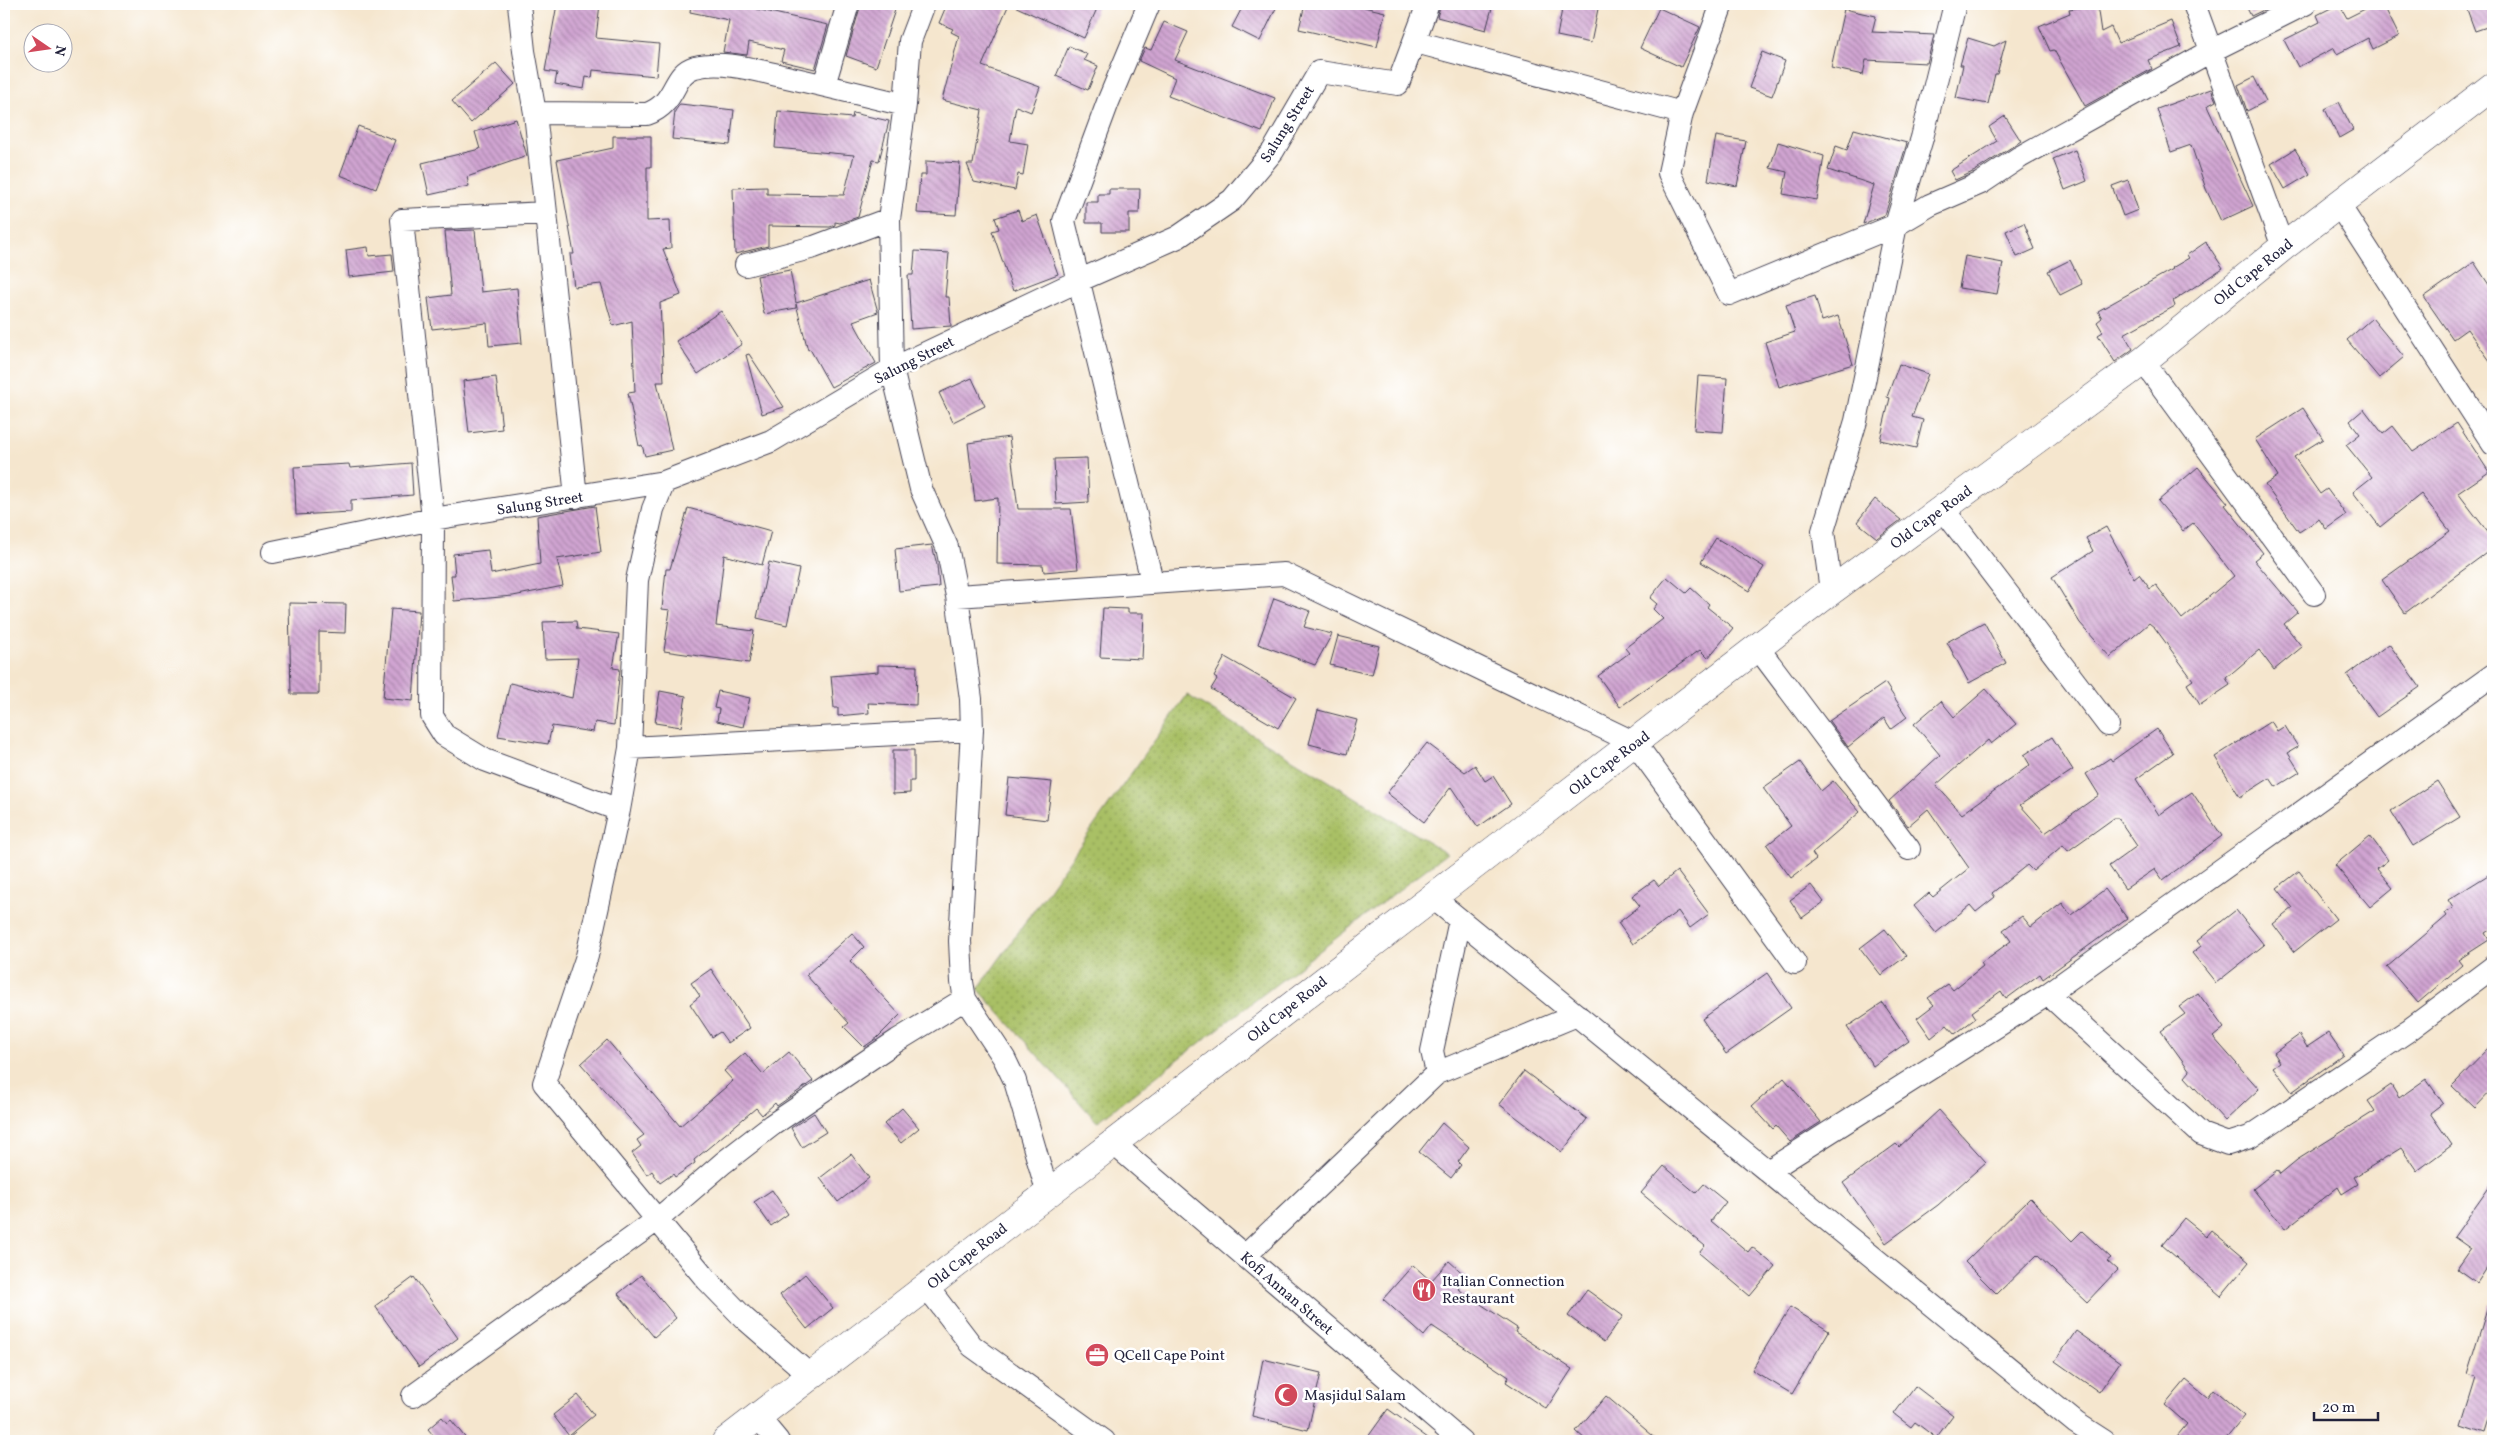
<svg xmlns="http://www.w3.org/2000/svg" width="2497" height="1445" font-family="Vollkorn,serif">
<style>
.garden{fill:url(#garden-dots);stroke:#667150}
.building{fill:url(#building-back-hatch)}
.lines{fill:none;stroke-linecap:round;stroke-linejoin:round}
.minor-casing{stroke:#423f51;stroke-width:24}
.tertiary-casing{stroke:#423f51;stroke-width:29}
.minor{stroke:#fff;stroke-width:22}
.tertiary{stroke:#fff;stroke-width:28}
.labels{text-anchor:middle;stroke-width:5;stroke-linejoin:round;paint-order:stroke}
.street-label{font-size:15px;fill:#22223b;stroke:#fff}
.poi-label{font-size:15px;fill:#22223b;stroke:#fff;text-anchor:start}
</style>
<defs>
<pattern id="garden-dots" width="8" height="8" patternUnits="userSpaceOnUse" patternTransform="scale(1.25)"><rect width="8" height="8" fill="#a9c065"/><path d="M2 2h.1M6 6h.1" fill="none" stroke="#899c54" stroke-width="1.8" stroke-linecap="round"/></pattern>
<pattern id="building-back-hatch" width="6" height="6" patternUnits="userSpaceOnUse" patternTransform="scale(1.25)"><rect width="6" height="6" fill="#d0a4d1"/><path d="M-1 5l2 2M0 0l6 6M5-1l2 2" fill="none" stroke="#a885ab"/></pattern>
</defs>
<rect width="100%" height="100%" fill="#fff"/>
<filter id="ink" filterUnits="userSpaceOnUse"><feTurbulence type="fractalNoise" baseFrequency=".02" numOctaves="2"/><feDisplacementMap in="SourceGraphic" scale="10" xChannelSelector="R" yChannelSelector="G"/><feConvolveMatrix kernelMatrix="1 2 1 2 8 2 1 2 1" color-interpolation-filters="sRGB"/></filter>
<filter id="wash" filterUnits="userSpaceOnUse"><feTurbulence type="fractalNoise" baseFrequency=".0096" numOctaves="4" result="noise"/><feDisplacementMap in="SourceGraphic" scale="20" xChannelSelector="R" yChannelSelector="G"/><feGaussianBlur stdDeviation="1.12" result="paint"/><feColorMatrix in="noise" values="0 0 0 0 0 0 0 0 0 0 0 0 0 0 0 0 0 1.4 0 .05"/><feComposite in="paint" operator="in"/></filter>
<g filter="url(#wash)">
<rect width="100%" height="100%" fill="#f5e6ce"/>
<!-- garden -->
<path class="garden" d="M1187 695 1447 853 1097 1122 978 989Z"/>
<g id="blocks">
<!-- building -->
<path class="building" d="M557 4H600L596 38 659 44 656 76 593 70 592 78 586 77 584 89 555 84 557 73 545 71Z
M691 4H757L756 9 828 25 815 69 781 61 784 50 749 42 747 55 723 52 729 20 690 12Z
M861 4H897L876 67 846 56Z
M947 4H1009L982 66 1040 87 1031 112 1016 106 1010 141 1028 144 1023 175 1018 174 1015 190 974 182 967 164H973L982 110 942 100 959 36 951 32 953 29 939 23Z
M1010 4H1099L1084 38Z
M1244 4H1278L1260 41 1232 27Z
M1305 4H1351L1385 12 1377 47 1299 29Z
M1441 4H1493L1486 30 1437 17Z
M1563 4H1599L1591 43 1557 36Z
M2245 4H2276L2251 16Z
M2339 4 2347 18 2375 4H2383L2399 36 2373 49 2368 38 2337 54 2334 48 2298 67 2284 40 2320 22 2317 15Z
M2465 4H2493V25L2475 31Z
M2097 5 2101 32 2111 27 2118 43 2171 21 2181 47 2148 60 2152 69 2085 106 2054 50 2050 51 2039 26 2070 13 2069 9Z
M1659 8 1700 27 1681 67 1640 48Z
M1844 9 1876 16 1872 32 1934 35 1927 63 1866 60 1863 75 1831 68Z
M1164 22 1188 32 1175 60 1275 98 1262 132 1168 96 1175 78 1139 61 1145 48 1151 50Z
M1968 38 1994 46 2006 40 1997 74H1995L1988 104 1956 98 1963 65H1960Z
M1069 46 1087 54 1084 60 1098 66 1088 90 1056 76Z
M1762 52 1785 61 1772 96 1749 88Z
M496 63 515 84 471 123 452 101Z
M2254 77 2266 101 2247 111 2238 85Z
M2211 89 2216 101 2207 106 2253 206 2221 221 2206 189 2191 145 2171 152 2157 109Z
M2339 102 2353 130 2339 138 2325 109Z
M680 104 734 110 730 145 672 139 675 111Z
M778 111 852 118 853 113 889 121 879 161 873 160 858 217 840 223 835 222V225L830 227 768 226V246L735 254 733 188 767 187V194L844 195 854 155 775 148Z
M2005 116 2021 141 1975 171 1955 180 1950 171 1997 141 1989 127Z
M516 119 527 156 467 177 469 186 429 195 422 163 480 149 475 132Z
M358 126 395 140 376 189 340 175Z
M1854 129 1907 143 1885 215 1863 224 1874 185 1828 170 1836 146 1847 150Z
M613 136H651V167H647V221L670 220 671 248 663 249 681 295 660 303 664 382H657L672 450 645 456 642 445 639 446 628 393 635 392 632 321 613 326 601 284 574 287 570 254H574L557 160 613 148Z
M1716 136 1746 141 1737 186 1708 180Z
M1778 142 1824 156 1817 200 1783 194 1787 172 1770 168Z
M2295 149 2310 174 2285 189 2271 164Z
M2075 150 2087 181 2065 190 2053 159Z
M926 161 960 163 956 215 917 213 920 175H926Z
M2128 180 2138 210 2123 216 2112 186Z
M1109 189H1140L1139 213H1129V232H1102V223H1086V202H1098V194H1109Z
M1018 210 1022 221 1037 215 1058 274 1013 291 992 231 999 229 995 218Z
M2024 223 2035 249 2017 257 2006 231Z
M475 230 481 292 517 288 522 343 489 346 487 323 432 329 428 298 451 295 445 231Z
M2206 242 2223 268 2173 301 2175 306 2124 334 2133 349 2115 362 2098 335 2103 332 2097 322 2102 318 2098 311 2173 269 2172 268 2189 258 2187 255Z
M368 247 369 256 392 254 394 272 349 277 346 250Z
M915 251 949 253 945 297H949L951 326 911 329 908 275H913Z
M1965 256 2003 263 1997 294 1959 288Z
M2070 260 2082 284 2060 295 2048 271Z
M2474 262 2493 291V365L2467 329 2453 339 2424 297Z
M790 270 796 303 869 280 878 312 853 321 876 363 831 387 810 349 808 350 796 304V308L764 314 757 276Z
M1815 296 1822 321 1838 316 1853 364 1779 387 1765 342 1795 332 1786 305Z
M721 311 742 344 698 374 676 341Z
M2372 318 2404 357 2379 378 2347 340Z
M749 354 784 407 762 414 746 355Z
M1899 364 1928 374 1912 417 1923 420 1916 448 1880 440 1890 398 1887 397Z
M1698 376 1727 378 1723 432 1694 430Z
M496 377 502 429 469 433 463 381Z
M972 378 985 406 953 422 939 393Z
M2303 408 2323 439 2294 457 2320 494 2327 489 2346 515 2326 529 2319 519 2299 532 2265 485 2278 476 2255 439Z
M2364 409 2383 434 2393 426 2413 452 2457 423 2489 472 2458 493 2493 539V548L2405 613 2382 580 2450 531 2421 494 2380 527 2353 492 2372 477 2346 445 2360 434 2350 421Z
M1009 437 1018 509H1071L1078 569 1044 572 1043 565 997 564 998 498 975 501 968 443Z
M1087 458 1089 502 1056 504 1054 459Z
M411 463 413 495 351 500V512L296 515 294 467 349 464 350 468Z
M2198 467 2228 503 2225 505 2263 553 2254 560 2298 612 2284 624 2302 647 2274 670 2259 650 2226 678 2230 685 2200 705 2187 684 2193 680 2155 628 2149 623 2110 657 2080 623 2052 577 2093 551 2086 538 2106 527 2134 578 2139 574 2150 589 2156 585 2182 619 2234 576 2193 523 2183 531 2158 501Z
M1875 499 1901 520 1877 538 1857 522Z
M595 506 601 552 557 559 563 586 513 596 454 601 451 575H455L453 554 488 550 491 574 540 564 537 516Z
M688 508 771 531 762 565 724 555 716 626 754 631 749 663 664 651 670 610 662 609 666 569H670Z
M1716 538 1764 567 1749 591 1701 562Z
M932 545 937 565 939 587 899 591 895 549Z
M769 562 799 569 787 625 757 618Z
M1667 577 1686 593 1691 588 1709 604 1707 607 1733 628 1708 658 1700 650 1620 707 1598 676 1629 653 1625 648 1663 619 1653 609 1657 604 1650 598Z
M1274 598 1310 611 1304 627 1332 634 1315 665 1258 644Z
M289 603 346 604 345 633 319 632V694H291Z
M1103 608 1128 609V613H1144L1142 659 1100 657Z
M391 609 419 611 413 701 383 698Z
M576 621 577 629 619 634 613 668 620 669 614 725 595 722 593 732 552 726 548 744 498 736 510 683 572 698 578 658 545 659 543 622Z
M1984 622 2006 663 1969 683 1947 642Z
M1338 636 1379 646 1372 675 1330 665Z
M2389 644 2420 687 2377 717 2347 675Z
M1225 657 1296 698 1278 728 1211 689 1217 679 1214 677Z
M878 665 917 666 916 705 868 703 869 713 838 716V708H834L831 676 878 672Z
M1885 683 1907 717 1891 729 1884 718 1848 747 1829 721Z
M1986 689 2016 724 1991 744 1988 740 1936 785 1962 814 2030 765 2024 755 2052 737 2073 770 2020 805 2045 833 2099 795 2086 774 2110 758 2112 761 2157 729 2173 753 2136 779 2159 815 2192 792 2222 836 2163 880 2155 869 2125 889 2109 866 2137 846 2118 818H2114L2068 851 2063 845 2033 871 2027 865 1992 893 1995 897 1976 912 1970 905 1936 933 1914 906 1929 893 1933 897 1969 868 1928 809 1908 826 1889 801 1940 755 1914 724 1941 701 1954 717Z
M660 691 686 696 681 727 655 723Z
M718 691 750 698 743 727 717 721 719 709 714 708Z
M1318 710 1357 720 1347 754 1309 744Z
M2271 721 2277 731 2285 726 2298 747 2288 753 2300 772 2276 787 2270 778 2240 797 2215 757Z
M1427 743 1465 772 1475 765 1485 781 1493 776 1511 804 1478 827 1451 787 1424 822 1387 793Z
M893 750H914V781H910V793L893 794Z
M1800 762 1821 791 1833 781 1860 812 1812 853 1816 859 1791 878 1767 845 1791 826 1763 788Z
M1009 778 1052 782 1047 820 1005 815Z
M2437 781 2460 817 2413 846 2391 811Z
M2370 836 2388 860 2377 869 2393 888 2370 907 2335 865Z
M1677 871 1709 914 1690 928 1678 911 1633 944 1618 923 1640 906 1632 896 1654 880 1659 886Z
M2299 871 2336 919 2294 952 2273 924 2293 908 2277 888Z
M2493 872V928L2485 933 2489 940 2458 960 2462 965 2418 1003 2387 967 2447 916 2445 913 2453 908 2448 900Z
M1811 885 1824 902 1802 918 1790 900Z
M2105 889 2127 918 2043 979 2040 974 2006 999 2001 991 1972 1012 1976 1018 1955 1034 1947 1025 1931 1038 1917 1018 1934 1005 1928 998 1948 984 1953 990 1983 966 1981 963 2011 941 2003 930 2022 916 2031 927 2062 903 2071 915Z
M2236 910 2264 945 2216 983 2192 953 2201 946 2197 941Z
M1885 929 1906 956 1881 975 1860 948Z
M852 933 864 947 850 961 900 1015 877 1038 864 1047 844 1027 849 1023 806 975Z
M711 969 750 1028 728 1043 720 1032 712 1037 690 1004 700 996 691 983Z
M1767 973 1791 1008 1726 1054 1702 1019Z
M2198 993 2224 1028 2213 1037 2259 1089 2225 1121 2185 1077 2190 1071 2161 1031 2185 1014 2179 1007Z
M1883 1003 1909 1041 1873 1066 1847 1027Z
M2328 1033 2343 1055 2292 1092 2273 1067 2280 1062 2274 1053 2299 1035 2307 1047Z
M607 1040 680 1126 733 1081 724 1071 745 1053 763 1074 789 1052 813 1081 777 1106 775 1103 762 1115 756 1108 694 1160 695 1163 675 1177 673 1174 660 1183 652 1171 647 1175 632 1153 641 1146 637 1140 644 1135 581 1064Z
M2493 1044V1089L2475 1108 2452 1086Z
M1524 1071 1587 1119 1562 1152 1499 1104Z
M1784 1078 1821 1122 1790 1142 1776 1126 1773 1129 1752 1106Z
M2426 1079 2443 1103 2430 1113 2452 1145 2417 1171 2401 1148 2354 1177 2358 1184 2342 1194 2338 1187 2285 1229 2253 1189 2277 1170 2280 1174 2297 1160 2375 1111 2368 1101 2391 1085 2399 1098Z
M902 1108 919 1128 901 1143 884 1124Z
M1939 1110 1986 1162 1938 1205 1886 1243 1843 1183 1896 1144 1899 1147Z
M814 1113 826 1132 802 1147 791 1128Z
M1442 1123 1469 1147 1458 1162 1461 1165 1451 1178 1419 1152Z
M851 1154 869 1178 838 1202 820 1178Z
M1664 1166 1696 1193 1704 1184 1726 1202 1711 1221 1748 1252 1752 1247 1775 1266 1750 1296 1699 1253 1705 1246 1641 1193Z
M2493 1182V1259L2477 1283 2457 1269 2471 1249 2454 1237Z
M772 1190 788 1214 771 1226 754 1202Z
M2030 1198 2072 1241 2082 1231 2111 1258 2107 1261 2117 1270 2087 1302 2037 1255 1997 1294 1965 1262Z
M2184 1218 2206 1236 2211 1230 2249 1262 2221 1296 2162 1245Z
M1449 1261 1468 1278 1458 1289 1517 1328 1515 1332 1572 1369 1546 1409 1506 1382 1509 1377 1432 1326 1424 1336 1383 1299 1413 1265 1431 1281Z
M805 1274 833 1308 807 1329 780 1295Z
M641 1275 676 1318 654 1337 618 1294Z
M414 1277 458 1338 419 1367 375 1306Z
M1587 1290 1623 1316 1604 1342 1568 1316Z
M2489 1303 2493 1304V1408L2485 1434 2461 1426 2476 1377 2467 1374Z
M1790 1307 1829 1331 1792 1394 1752 1370Z
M2076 1331 2120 1362 2099 1392 2055 1361Z
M1263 1359 1321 1373 1308 1430 1252 1416Z
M2186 1380 2207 1397 2213 1389 2245 1416 2224 1441H2173L2187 1424 2165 1405Z
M1915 1386 1953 1415 1936 1438 1915 1422 1911 1427 1894 1414Z
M578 1395 594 1415 569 1436 553 1415Z
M1606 1396 1659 1441H1587L1576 1431Z
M1388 1409 1432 1441H1365Z
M442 1417 447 1423 451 1420 468 1441H425L433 1435 428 1429Z"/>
</g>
</g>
<g filter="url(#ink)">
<use href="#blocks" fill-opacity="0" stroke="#423f51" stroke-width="1"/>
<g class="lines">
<!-- minor casing -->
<g class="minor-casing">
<path id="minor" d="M519 4 524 51 535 113 546 213 576 497
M924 4 910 41 905 105 889 219 892 369 921 489 947 547 957 596 971 699 972 730 960 941 962 982 965 999 1004 1058 1015 1081 1048 1194
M1149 4 1108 102 1064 221 1152 581
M1722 4 1682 113 1669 173 1729 294 1896 225 1930 205 1981 183 2020 157 2211 51 2305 4
M2194 4 2283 247
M1416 42 1682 113
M824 85 848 4
M535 113 647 114C678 103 671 74 695 67 722 60 755 70 782 76 823 85 864 95 905 105
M2339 205 2493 444
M546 213 402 220 433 519 432 716 444 735 485 760 619 810
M746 265 814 247 889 219
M2143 361 2314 594
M664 482 653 509 637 580 630 748 619 810 587 956 544 1083 707 1280 744 1318 811 1376
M1943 509 2108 725
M273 552 433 519 664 482 771 441 892 369 1078 281 1178 237 1232 200 1273 151 1319 72 1398 84 1428 4
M1831 591 1823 531 1856 421 1896 225 1922 138 1955 4
M957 596 1284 574 1635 743 1795 963
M1758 648 1909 849
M630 748 972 730
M1432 897 2076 1423 2104 1441
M2048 994 2201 1134 2228 1144 2250 1137 2409 1030 2493 967
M1437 1073 1577 1015
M1114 1144 1461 1441
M1768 1171 2048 994 2493 675
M1245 1256 1437 1073 1432 1051 1460 920
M927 1287 972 1346 1104 1441
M413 1396 657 1220 723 1163 772 1125 898 1040 965 999
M758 1417 778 1441"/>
</g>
<!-- tertiary casing -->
<g class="tertiary-casing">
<path id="tertiary" d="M726 1441 1831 591 2143 361 2283 247 2493 86"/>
</g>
<!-- minor -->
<use href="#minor" class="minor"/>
<!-- tertiary -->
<use href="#tertiary" class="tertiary"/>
</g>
</g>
<!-- icons -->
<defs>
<g id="restaurant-disc" transform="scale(1.25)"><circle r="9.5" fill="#d1495b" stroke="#fff"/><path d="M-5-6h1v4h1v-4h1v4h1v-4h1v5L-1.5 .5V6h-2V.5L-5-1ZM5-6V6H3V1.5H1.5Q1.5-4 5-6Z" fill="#fff"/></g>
<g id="office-disc" transform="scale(1.25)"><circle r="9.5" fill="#d1495b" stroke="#fff"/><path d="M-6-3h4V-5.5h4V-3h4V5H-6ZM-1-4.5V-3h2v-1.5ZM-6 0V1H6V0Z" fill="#fff"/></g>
<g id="mosque-disc" transform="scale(1.25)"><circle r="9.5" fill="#d1495b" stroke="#fff"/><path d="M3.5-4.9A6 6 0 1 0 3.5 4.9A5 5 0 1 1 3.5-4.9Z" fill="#fff"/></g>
</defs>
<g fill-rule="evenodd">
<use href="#restaurant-disc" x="1424" y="1290"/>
<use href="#office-disc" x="1097" y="1355"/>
<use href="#mosque-disc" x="1286" y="1395"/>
</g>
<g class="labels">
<!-- street labels -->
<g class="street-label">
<text transform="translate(1287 124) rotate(-58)" y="5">Salung Street</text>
<text transform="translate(2253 272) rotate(-39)" y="5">Old Cape Road</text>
<text transform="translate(914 360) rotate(-27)" y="5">Salung Street</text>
<text transform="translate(540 503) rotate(-9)" y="5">Salung Street</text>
<text transform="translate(1931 517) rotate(-36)" y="5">Old Cape Road</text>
<text transform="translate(1609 763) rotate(-37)" y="5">Old Cape Road</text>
<text transform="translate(1287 1009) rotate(-38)" y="5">Old Cape Road</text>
<text transform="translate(967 1256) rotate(-38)" y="5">Old Cape Road</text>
<text transform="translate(1287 1293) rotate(41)" y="5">Kofi Annan Street</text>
</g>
<!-- poi labels -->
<g class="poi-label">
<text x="1442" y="1286">Italian Connection<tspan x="1442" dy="17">Restaurant</tspan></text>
<text x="1114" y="1360">QCell Cape Point</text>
<text x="1304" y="1400">Masjidul Salam</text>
</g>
</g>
<!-- margin -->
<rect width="2497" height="1445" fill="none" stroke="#fff" stroke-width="20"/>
<!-- north arrow -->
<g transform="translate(48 48) rotate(103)"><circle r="24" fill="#ffffff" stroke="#a7a7b1"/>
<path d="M0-4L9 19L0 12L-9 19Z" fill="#d1495b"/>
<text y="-8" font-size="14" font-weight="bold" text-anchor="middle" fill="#22223b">N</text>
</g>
<!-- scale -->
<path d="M2314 1412v8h64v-8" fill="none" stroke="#22223b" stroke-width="2.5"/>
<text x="2322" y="1412" font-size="15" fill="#22223b" stroke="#ffffff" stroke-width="4" paint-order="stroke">20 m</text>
</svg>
